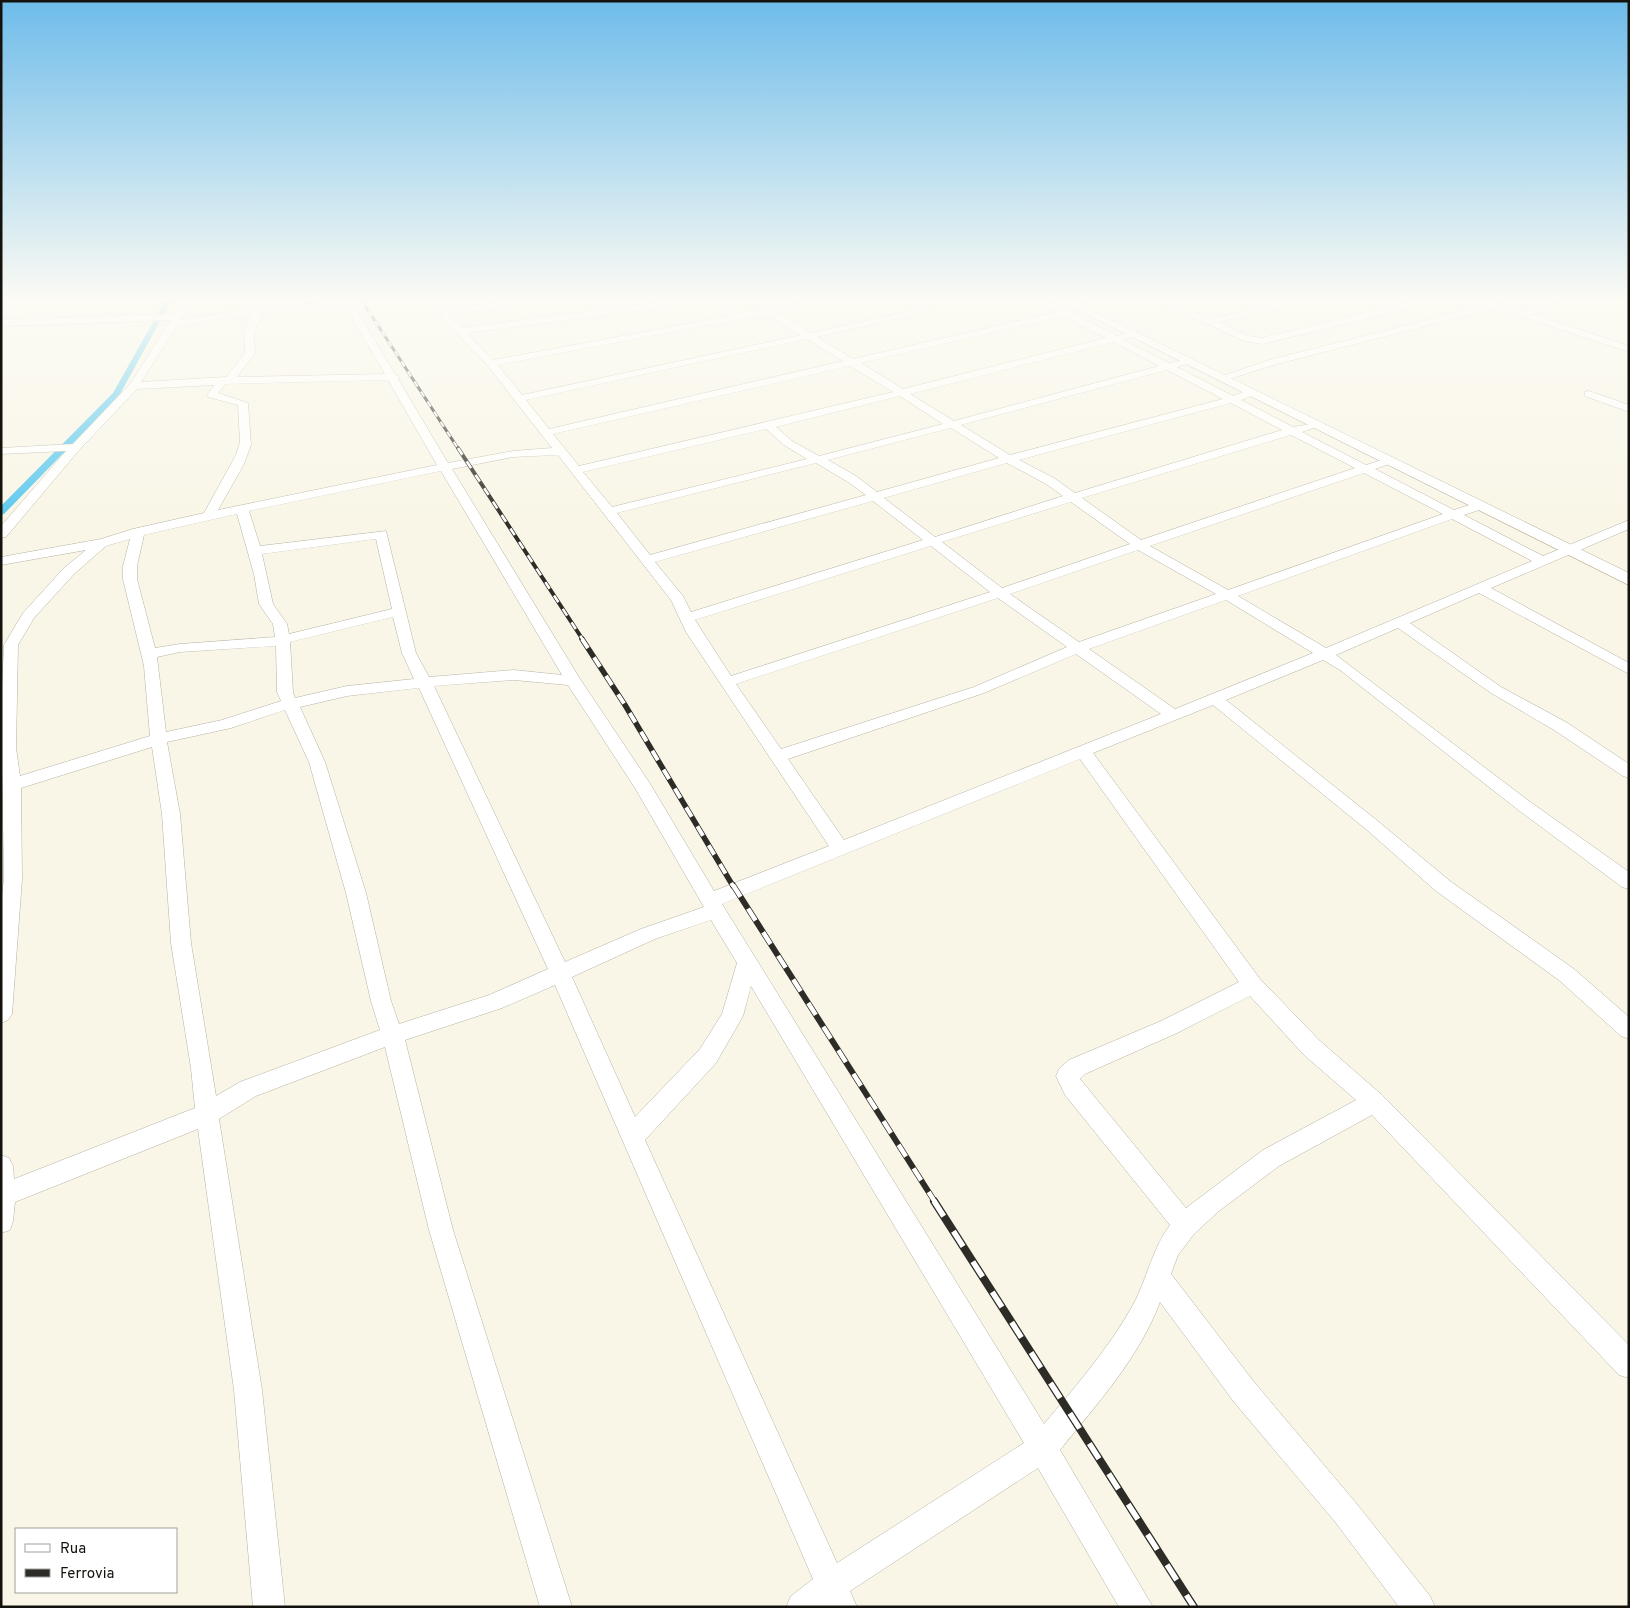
<svg xmlns="http://www.w3.org/2000/svg" width="1630" height="1608" font-family="Overpass,sans-serif">
<style>
.lines{fill:none;stroke-linecap:round;stroke-linejoin:round}
.canal{fill:#57c7ee;fill-rule:evenodd}
.minor-casing{stroke:#b6b2a4;stroke-width:1}
.major-casing{stroke:#b6b2a4;stroke-width:1}
.minor{fill:#fff;fill-rule:evenodd}
.major{fill:#fff;fill-rule:evenodd}
.rail-far4-casing{stroke:#2e2c26;stroke-width:3}
.rail-far3-casing{stroke:#2e2c26;stroke-width:4}
.rail-far2-casing{stroke:#2e2c26;stroke-width:5.5}
.rail-far1-casing{stroke:#2e2c26;stroke-width:6}
.rail-casing{stroke:#2e2c26;stroke-width:8}
.rail-far4{stroke:#fff;stroke-width:2;stroke-dasharray:6;stroke-linecap:butt}
.rail-far3{stroke:#fff;stroke-width:2.5;stroke-dasharray:8;stroke-linecap:butt}
.rail-far2{stroke:#fff;stroke-width:4;stroke-dasharray:11;stroke-linecap:butt}
.rail-far1{stroke:#fff;stroke-width:4.5;stroke-dasharray:14;stroke-linecap:butt}
.rail{stroke:#fff;stroke-width:5.5;stroke-dasharray:18;stroke-linecap:butt}
</style>
<rect width="100%" height="100%" fill="#f9f6e7"/>
<g class="lines">
<!-- canal -->
<path class="canal" d="M165 301H171L119 396 4 514 1 515V506L113 393Z"/>
<!-- minor casing -->
<g class="minor-casing">
<path id="minor" d="M184 301H192L181 320 255 308 258 301H266L264 307 351 301 395 374 399 377 398 379 448 463 513 451 552 448 487 365 426 301H435L443 309 515 301H540L536 304 448 314 462 328 671 301H693L689 304 467 333 493 360 730 316 719 301H727L738 314 809 301H825L821 304 777 312 810 333 957 301H972L817 337 853 359 1057 312 1038 301C1051 300 1062 308 1074 310V314L1116 336 1137 332V336L1123 340 1169 363 1191 359V363L1177 367 1233 396 1246 391H1254V395L1241 400 1293 427 1317 423V427L1302 432 1366 465 1388 458 1392 459V463L1375 469 1454 510 1478 502 1482 503 1484 506 1482 509 1464 515 1543 556 1629 520V529L1491 588 1629 663V674L1479 593 1410 623 1501 687 1566 722 1629 764V778L1623 776 1554 730 1491 693 1398 628 1336 655 1529 801 1629 872V889L1622 887 1517 809 1340 670 1323 660 1226 700 1379 822 1450 881 1574 969 1629 1017V1039L1621 1036 1560 981 1436 891 1367 830 1213 705 1093 753 1260 979 1320 1041 1382 1095 1629 1345V1378L1619 1375 1372 1115 1279 1166 1219 1211 1194 1234 1178 1255 1171 1274 1254 1382 1356 1503 1430 1596 1435 1607H1399L1336 1523 1234 1402 1160 1302C1139 1358 1097 1404 1060 1450L1153 1607H1119L1038 1468 850 1591 857 1607H786L791 1596 813 1579 555 985 502 1008 405 1040 453 1230 572 1607H540L429 1230 385 1047 256 1096 219 1119 262 1390 285 1607H253L234 1390 198 1129 15 1202 13 1221 10 1230 1 1233V1155L9 1158 13 1166 14 1179 195 1108 191 1068 171 943 162 814 152 747 21 788 22 879 12 1014 8 1020 1 1023V903L4 879 1 708 4 645 23 613 64 568 86 550 1 565V557L101 539 133 529 204 513 236 455 240 442 238 405 208 397 207 395 214 385 137 389 80 449 6 537 1 538V526L66 451 1 454V448L73 444 130 384 171 320 1 326V320L175 314ZM345 306 385 374 237 377 255 353 254 333 262 313ZM252 313 244 333 245 353 226 377 141 382 177 326ZM768 314 801 335 522 395 498 365ZM1064 316 1106 338 903 389 861 363ZM807 339 843 361 549 429 526 400ZM1114 342 1159 366 954 421 910 394ZM850 366 893 392 579 466 553 434ZM1167 370 1223 399 1010 455 961 425ZM388 380 437 465 218 510 244 464 251 445 248 403 218 393 225 384ZM900 396 943 424 819 456 792 441 776 427ZM1231 403 1282 430 1075 493 1054 478 1019 460ZM951 428 999 458 877 492 856 476 828 460ZM766 429 784 445 807 459 612 507 583 472ZM1291 435 1355 468 1141 540 1082 498ZM558 455 671 600 686 632 829 846 714 891 649 782 580 679 452 469 513 457ZM816 463 848 482 866 495 650 555 617 513ZM1007 463 1046 484 1063 496 935 537 884 498ZM441 471 562 675 514 670 429 677 416 653 386 531 260 546 249 511ZM1364 473 1443 514 1228 590 1150 546ZM873 501 923 540 691 612 683 596 655 562ZM1071 502 1130 544 1002 588 942 542ZM237 514 254 574 259 604 273 624 275 637 180 644 155 648 137 579V566L144 535ZM1452 519 1532 561 1326 648 1238 596ZM130 539 123 566V579L144 666 150 736 20 776 16 748 18 645 34 618 74 574 106 546ZM376 539 392 609 289 634 287 624 273 604 262 554ZM931 546 990 592 731 676 695 620ZM1138 550 1216 594 1079 642 1010 594ZM998 598 1067 647 974 687 781 749 736 684ZM1226 600 1313 653 1175 709 1089 649ZM393 617 402 653 414 679 347 686 295 698 293 692 290 642ZM276 646 277 692 281 701 222 720 166 732 157 657 180 652ZM1076 654 1161 714 844 840 788 759 984 693ZM514 680 568 685 635 788 704 907 641 929 565 962 434 686ZM419 688 548 969 489 995 399 1024 391 1001 366 893 325 762 300 707 347 696ZM285 710 309 762 346 893 371 1001 380 1030 240 1082 216 1096 191 943 180 814 167 742 231 728ZM1080 759 1239 982 1161 1021 1069 1060 1059 1069 1056 1076 1065 1095 1170 1225C1152 1249 1147 1279 1133 1305 1109 1348 1076 1386 1044 1424L722 904ZM711 920 737 963 722 1014 700 1049 635 1117 572 977 655 939ZM751 986 1024 1443 837 1563 645 1140 716 1063 743 1016ZM1250 996 1304 1055 1356 1100 1263 1150 1186 1208 1080 1079 1085 1074 1177 1033Z
M1075 301H1089L1072 307 1068 304Z
M1159 301H1170L1209 319 1288 301H1302L1301 303 1218 322 1249 336 1262 338 1414 301H1422V303L1416 307 1262 344 1244 341Z
M1483 301C1498 301 1508 309 1522 311 1532 312 1553 301 1568 301L1532 314 1629 346V352L1496 308 1277 364 1226 380 1217 378 1269 360 1487 305Z
M1589 391 1629 405V412L1585 396V392Z"/>
</g>
<!-- major casing -->
<g class="major-casing">
<path id="major" d="M1060 301H1073L1629 573V585Z"/>
</g>
<!-- minor -->
<use href="#minor" class="minor"/>
<!-- major -->
<use href="#major" class="major"/>
<!-- rail-far4 casing -->
<g class="rail-far4-casing">
<path id="rail-far4" d="M362 301 459 450"/>
</g>
<!-- rail-far3 casing -->
<g class="rail-far3-casing">
<path id="rail-far3" d="M458 448 583 640"/>
</g>
<!-- rail-far2 casing -->
<g class="rail-far2-casing">
<path id="rail-far2" d="M582 639 625 705 733 886"/>
</g>
<!-- rail-far1 casing -->
<g class="rail-far1-casing">
<path id="rail-far1" d="M733 885 935 1202"/>
</g>
<!-- rail casing -->
<g class="rail-casing">
<path id="rail" d="M934 1201 1194 1607"/>
</g>
<!-- rail-far4 -->
<use href="#rail-far4" class="rail-far4"/>
<!-- rail-far3 -->
<use href="#rail-far3" class="rail-far3"/>
<!-- rail-far2 -->
<use href="#rail-far2" class="rail-far2"/>
<!-- rail-far1 -->
<use href="#rail-far1" class="rail-far1"/>
<!-- rail -->
<use href="#rail" class="rail"/>
</g>
<!-- sky -->
<linearGradient id="sky" x2="0" y2="1"><stop stop-color="#6ebcea"/><stop offset="0.57" stop-color="#fcfbf4"/><stop offset="1" stop-color="#fcfbf4" stop-opacity="0"/></linearGradient>
<rect width="1630" height="526" fill="url(#sky)"/>
<!-- border -->
<rect width="1630" height="1608" fill="none" stroke="#14120d" stroke-width="5"/>
<!-- legend -->
<rect x="15" y="1528" width="162" height="65" fill="#ffffff" stroke="#a1a09e"/>
<rect x="25" y="1544" width="25" height="8" fill="#ffffff" stroke="#a1a09e"/>
<text x="60" y="1553" font-size="15" fill="#14120d">Rua</text>
<rect x="25" y="1569" width="25" height="8" fill="#2e2c26" stroke="#a1a09e"/>
<text x="60" y="1578" font-size="15" fill="#14120d">Ferrovia</text>
</svg>
